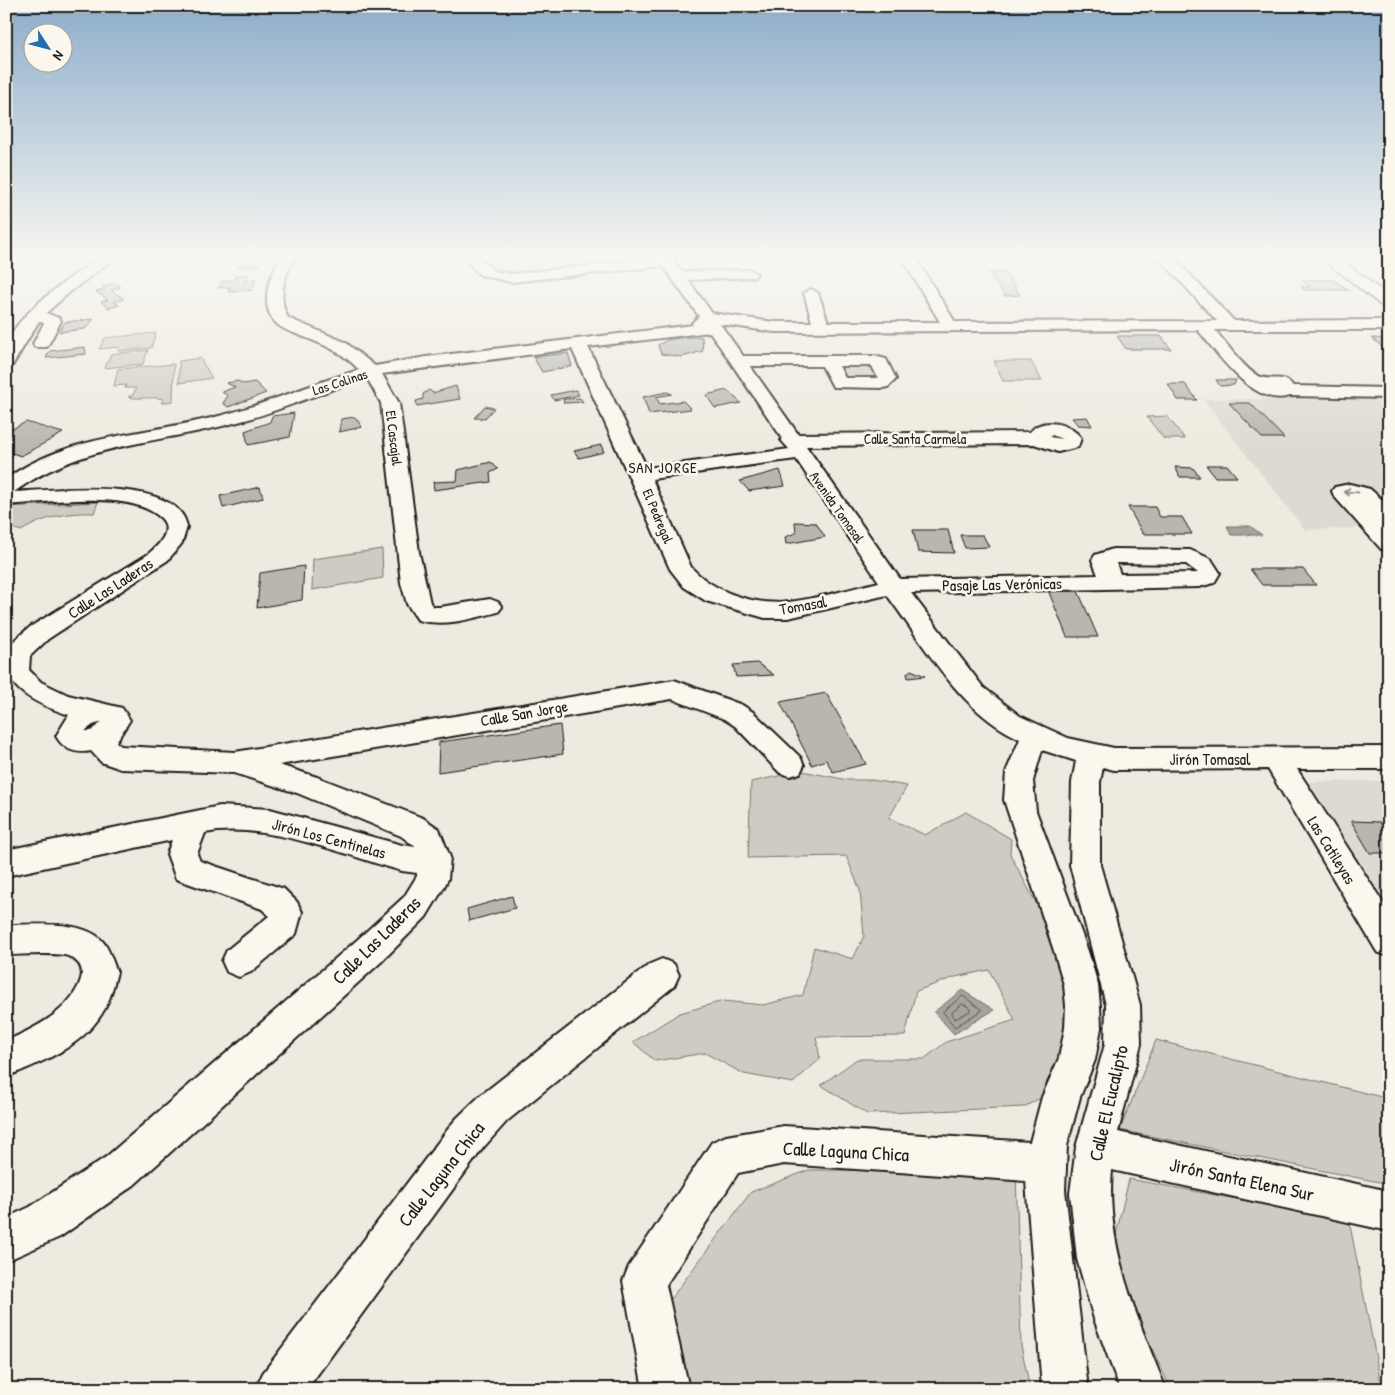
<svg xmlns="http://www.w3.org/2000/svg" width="1395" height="1395" font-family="'Patrick Hand',sans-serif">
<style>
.built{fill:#dedad1}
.green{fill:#ceccc2;stroke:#75746f}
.water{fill:#a6a39d;stroke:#6f6d69}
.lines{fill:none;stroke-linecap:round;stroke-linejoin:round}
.shore{stroke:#535250;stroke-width:1}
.building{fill:#b9b6af;stroke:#1c1c1c}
.minor-casing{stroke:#1c1c1c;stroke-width:4}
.major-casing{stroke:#1c1c1c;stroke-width:3}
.minor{fill:#fbf7ec;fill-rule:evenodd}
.major{fill:#fbf7ec;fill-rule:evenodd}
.oneway{stroke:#97948e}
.labels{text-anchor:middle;stroke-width:5;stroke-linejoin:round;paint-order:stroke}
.far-street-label{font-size:14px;fill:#1c1c1c;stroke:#fbf7ec}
.far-neighbourhood-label{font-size:15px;letter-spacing:1px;fill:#1c1c1c;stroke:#fbf7ec}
.street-label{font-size:16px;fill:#1c1c1c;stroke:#fbf7ec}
.near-street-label{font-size:19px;fill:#1c1c1c;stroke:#fbf7ec}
</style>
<rect width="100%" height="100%" fill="#eeeadf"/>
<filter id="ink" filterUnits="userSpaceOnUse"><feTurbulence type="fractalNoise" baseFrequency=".02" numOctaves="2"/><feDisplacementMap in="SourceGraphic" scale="10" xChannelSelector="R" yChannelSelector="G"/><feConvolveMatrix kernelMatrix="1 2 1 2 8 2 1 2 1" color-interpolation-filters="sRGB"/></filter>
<g filter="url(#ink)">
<!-- built -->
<path class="built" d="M1203 399H1389V527L1305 530Z
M1389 781V917L1304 782Z"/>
<!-- green -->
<path class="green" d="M476 255H536L544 272C520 274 489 281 476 255Z
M156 333 151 348 118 351 119 347 99 349 105 338Z
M148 350 143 364 105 368 111 354Z
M200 358 212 378 179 383V361Z
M994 361H1031L1042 381H1003Z
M876 363 883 381H842L837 364Z
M174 364 173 401 161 403 164 399C151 396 140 400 128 397L133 395 136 388H125L126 385 114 386 118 369Z
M1167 416 1185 439H1164L1147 417Z
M98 502 94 513C68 512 44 517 21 531L6 526V507Z
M382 549 383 578 312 590 313 559Z
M802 771 848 780H872L907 786 889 818 925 835 966 812 1011 839 1010 854 1045 920 1069 982 1062 1046 1044 1096 1024 1107 867 1114 821 1085 857 1059H924L946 1042 1015 1020 989 970 955 977 916 991 905 1036 816 1037 820 1059 793 1083 744 1074 705 1053 655 1061 633 1042 680 1013 723 1001 763 1005 803 995 814 947 853 959 864 936 860 890 846 856 748 858 751 782Z
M1156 1040 1389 1099V1184L1120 1130Z
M809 1170 1016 1171 1021 1345 1030 1389H684L669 1301 751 1192Z
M1129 1179 1349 1220 1382 1389H1171L1143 1330 1113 1247Z"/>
<!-- water -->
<path class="water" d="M1227 526H1250L1262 535H1231Z
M962 990 994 1010 954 1034 934 1012Z"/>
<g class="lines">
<!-- shore -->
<path class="shore" d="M963 996 982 1010 955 1027 943 1012Z
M963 1004 970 1008V1011L955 1019 952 1013Z"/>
</g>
<!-- building -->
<path class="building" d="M37 255H79L71 260 31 259Z
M1344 255H1375L1383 261 1353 262Z
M255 263 260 265 237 268 240 264Z
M989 273H1006L1020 295 1005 296Z
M238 275H249L244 281 256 278 252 290 228 292 230 287 219 288 222 281 233 280Z
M1302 280H1333L1350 290H1305L1301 287H1310Z
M115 283 121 287 111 290 124 299 114 302 119 305 109 308 101 302 108 300 96 292 105 289 102 287Z
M94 319 85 329 59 332 65 322Z
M1117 336H1161L1171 349H1126Z
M685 337H702L703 351 682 357 661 354 658 345 667 340Z
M1372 338 1389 339V353L1388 352Z
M85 347 86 354 46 358 50 351Z
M568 353 572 366 542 372 533 357Z
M1216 380H1236L1234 385 1220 386Z
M238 381 243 384 255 382 266 393 228 407 223 403 228 396 222 392 235 387 226 383Z
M1168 384H1185L1197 400H1178Z
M456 386 460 399 417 406 416 401 423 399V394L429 390 433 393Z
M576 390 579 395 554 400 551 395Z
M727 390 741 403 715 408 706 395Z
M667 392 672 394 656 397 660 404 683 401 691 409 649 414 643 397Z
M580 398 583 402 564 403 563 399Z
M1229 403H1250L1284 438H1262Z
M485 406 494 408 485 418H474Z
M294 413 290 437 248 445 245 431 270 422 272 416Z
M355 417 362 427 339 432 341 419Z
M1087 417 1092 426 1078 425 1072 418Z
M26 422 63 433 21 456 6 451V432Z
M601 445 604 452 579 458 574 451Z
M491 462 498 469 490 473 491 482 434 490 433 482 457 481 458 470Z
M1206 465H1227L1237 477H1215Z
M1175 467 1193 468 1200 477H1180Z
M780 470 785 486 749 491 740 481Z
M260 487 263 498 223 508 220 496Z
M1128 507H1155L1160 517H1182L1192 534H1143Z
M795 522 816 523 825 537 786 544 785 537 796 533Z
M913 530H948L954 553 918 552Z
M960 535H983L989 547 965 548Z
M304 566 302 600 257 608 260 573Z
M1250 569H1303L1316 585H1262Z
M1048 590 1078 591 1098 637H1067Z
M757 663 774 675 736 677 733 665Z
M911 670 925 676 908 678 907 673Z
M826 693 866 764 833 772 826 760 812 765 780 702Z
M560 725 563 754 438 772 439 742Z
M1351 821 1380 822 1389 835V853H1370Z
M512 896 515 908 469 921 467 909Z"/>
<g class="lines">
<!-- minor casing -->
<g class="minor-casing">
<path id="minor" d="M103 255H119L71 291 46 313 59 318 61 321 47 347H35L33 344 44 323 39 321 12 366 6 367C6 361 5 354 6 348 12 315 77 273 103 255Z
M283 255H297C284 274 277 297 288 318L345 342 375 366 426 357 693 325 692 323 699 316 663 266 511 282 480 275 468 263 466 255H480V259L494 271 511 274 658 258 656 255H670L682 272 750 270 757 274 755 277 688 280 712 313 774 322H812L804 293 811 289 818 293 828 322H940L900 255H914L955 322 1217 321 1156 255H1171L1234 321 1389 320V330H1215C1225 342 1247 373 1261 377 1273 381 1284 374 1293 386L1389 388V398L1290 396C1254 408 1218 354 1198 330L774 332 720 324 743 356H874L886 359 896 379 888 387 882 388 833 387 822 366H750L798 434 1030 432C1042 416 1072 424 1081 438L1078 447 1058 452 1034 444 806 446 900 579 1098 575 1092 560 1095 555 1113 549 1190 550 1211 559 1220 573 1214 583 1199 587 911 593 983 687 1020 716 1068 738 1114 748 1389 747V769H1297L1389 912V956L1377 952 1268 769 1114 770 1103 767 1100 782V865L1140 1005 1141 1044 1118 1132 1389 1191V1231L1112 1170C1105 1246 1138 1320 1166 1389H1120L1094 1319 1077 1259 1070 1193 1076 1147 1105 1044 1106 1005 1070 865 1072 782 1076 761 1042 750 1033 781 1036 811 1088 951 1098 985 1100 1006 1101 1028 1095 1060 1080 1097 1067 1146 1065 1190 1088 1389H1042L1026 1181 784 1164 738 1173 666 1285 689 1389H643L623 1281 629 1266 712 1142 726 1136 784 1126 1030 1142 1042 1097 1059 1058 1065 1028 1066 1006 1064 985 1054 951 1004 800 1006 772 1020 739C959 711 926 647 887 595L788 618H765L706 601 684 587 670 569 572 349 382 374 399 403 419 552 430 603 434 607H440L490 599 498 602 502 607 498 612C472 619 444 627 418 620L407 604 401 583 381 403 367 378C322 391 279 412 234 423 156 444 81 443 14 492 51 490 179 475 187 527L182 543 168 560 48 639 30 656 29 670 41 682 68 695 122 708 130 720 116 742 121 746 235 752 674 680 742 705 753 712 800 757 804 765 800 773 790 776 780 773 735 726 724 719 672 699 279 765 317 777 423 818 439 829 450 857 448 879 443 889 426 917 381 962 134 1185 60 1237 6 1261V1218L30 1207 106 1157 357 940 404 897 417 876V873L402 871C345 855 263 821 205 833L197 854 200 861 284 889 297 902 302 912 296 934 251 972 239 977 227 972 222 961 227 950 269 916 262 909 176 879 167 854 172 840 6 876V850L220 806 270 809 402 845 416 847 401 836 297 793 234 773 121 769 101 762 91 751C75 754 64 750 56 736L69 715C42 706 0 690 6 653 10 642 22 634 30 627L147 555C157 547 174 531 161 518 130 489 46 503 6 505V479C70 433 150 435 223 415 269 403 313 383 359 370 344 353 325 345 304 337 295 333 282 330 276 323 258 305 270 273 283 255ZM710 332 782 438 781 440 789 449 647 468 588 347ZM839 366H872L878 378H845ZM1052 435 1062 439 1050 437ZM796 459 879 582C849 589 819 598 789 602 755 606 713 592 691 567L652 479ZM1116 563 1186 564 1198 573 1120 574ZM102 722 91 731H85L93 725Z
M1350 484 1370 489 1389 506V525L1382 524 1389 531V551L1381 549 1334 496 1332 491 1335 487Z
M6 925C33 925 86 919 104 943 110 951 113 963 117 972 113 987 110 1002 101 1015 81 1047 40 1063 6 1077V1041C35 1028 71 1011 81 979 84 968 79 961 68 956 58 952 19 955 6 955Z
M662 959 674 964 679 975 674 986 507 1121 483 1148 307 1389H256L263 1373 455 1120 481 1095 650 964Z"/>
</g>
<!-- major casing -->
<g class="major-casing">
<path id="major" d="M1318 255H1335L1389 296V309L1383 307Z"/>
</g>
<!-- minor -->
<use href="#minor" class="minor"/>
<!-- major -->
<use href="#major" class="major"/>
</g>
<!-- one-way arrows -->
<defs><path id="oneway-shaft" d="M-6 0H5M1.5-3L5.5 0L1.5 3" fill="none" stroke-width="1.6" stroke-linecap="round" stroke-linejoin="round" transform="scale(1.25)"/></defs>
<use class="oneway" href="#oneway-shaft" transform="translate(1351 492) rotate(-176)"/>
</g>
<!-- sky -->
<linearGradient id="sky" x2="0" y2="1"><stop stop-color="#8dadca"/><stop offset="0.57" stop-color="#f7f6f1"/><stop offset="1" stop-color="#f7f6f1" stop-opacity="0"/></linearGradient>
<rect width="1395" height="451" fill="url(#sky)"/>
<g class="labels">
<!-- far-street labels -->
<g class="far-street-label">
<text transform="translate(340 382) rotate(-18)" y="5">Las Colinas</text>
<text transform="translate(394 438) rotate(83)" y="5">El Cascajal</text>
<text x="915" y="444">Calle Santa Carmela</text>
<text transform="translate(837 507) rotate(55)" y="5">Avenida Tomasal</text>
<text transform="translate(658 516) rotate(67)" y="5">El Pedregal</text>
</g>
<!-- far-neighbourhood labels -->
<g class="far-neighbourhood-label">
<text x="663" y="473">SAN JORGE</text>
</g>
<!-- street labels -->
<g class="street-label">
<text transform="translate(1002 584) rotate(-1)" y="6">Pasaje Las Verónicas</text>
<text transform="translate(110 588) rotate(-33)" y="6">Calle Las Laderas</text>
<text transform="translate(803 605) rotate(-10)" y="6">Tomasal</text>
<text transform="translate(524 713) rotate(-10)" y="6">Calle San Jorge</text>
<text x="1210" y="765">Jirón Tomasal</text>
<text transform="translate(329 838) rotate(15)" y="6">Jirón Los Centinelas</text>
<text transform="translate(1332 850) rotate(58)" y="6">Las Catileyas</text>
</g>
<!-- near-street labels -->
<g class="near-street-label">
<text transform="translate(376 940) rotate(-45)" y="7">Calle Las Laderas</text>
<text transform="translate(1108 1103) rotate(-77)" y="7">Calle El Eucalipto</text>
<text transform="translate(846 1151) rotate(3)" y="7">Calle Laguna Chica</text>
<text transform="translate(441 1174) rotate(-52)" y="7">Calle Laguna Chica</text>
<text transform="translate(1242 1179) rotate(12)" y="7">Jirón Santa Elena Sur</text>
</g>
</g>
<!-- margin -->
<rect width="1395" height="1395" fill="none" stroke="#fbf7ec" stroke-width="25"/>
<rect x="12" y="12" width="1370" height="1370" fill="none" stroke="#1c1c1c" stroke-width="2" filter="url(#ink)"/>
<!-- north arrow -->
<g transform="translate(48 48) rotate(126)"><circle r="24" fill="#fbf7ec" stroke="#a29f99"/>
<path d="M0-4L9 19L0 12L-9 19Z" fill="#1f6fb2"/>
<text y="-8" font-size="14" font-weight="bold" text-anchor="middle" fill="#1c1c1c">N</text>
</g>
</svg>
